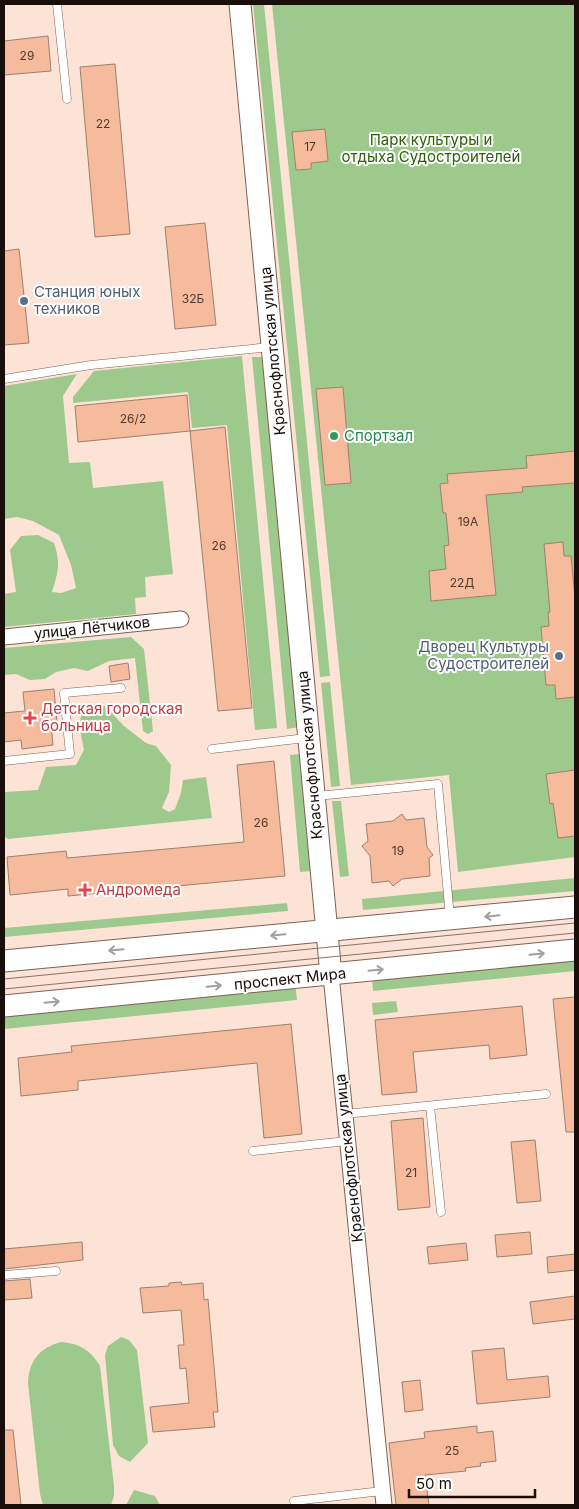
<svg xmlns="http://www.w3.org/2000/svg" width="579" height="1509" font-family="Inter,sans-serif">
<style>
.green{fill:#9ec98d}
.building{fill:#f6bb9c;stroke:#9d8071}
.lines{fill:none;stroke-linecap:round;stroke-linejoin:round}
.lane-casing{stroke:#7e6254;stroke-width:9}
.street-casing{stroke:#7e6254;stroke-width:17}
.secondary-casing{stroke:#7e6254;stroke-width:23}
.lane{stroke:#fff;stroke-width:8}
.street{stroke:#fff;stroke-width:15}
.secondary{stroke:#fff;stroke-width:21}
.tram{stroke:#86746b;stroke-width:1}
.oneway{stroke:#a39f9d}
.service-dot{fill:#5c6f8a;stroke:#fff;stroke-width:2}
.leisure-dot{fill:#2e9e5b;stroke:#fff;stroke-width:2}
.health-dot{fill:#e0444e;stroke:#fff;stroke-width:2}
.labels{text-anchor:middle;stroke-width:4;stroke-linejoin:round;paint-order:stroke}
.number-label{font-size:12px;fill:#50392e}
.park-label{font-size:15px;fill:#2a6205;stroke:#fff}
.service-label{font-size:15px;fill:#4e5e75;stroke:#fff;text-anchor:start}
.street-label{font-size:15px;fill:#190e09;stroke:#fff}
.leisure-label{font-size:15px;fill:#27864d;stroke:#fff;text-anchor:start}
.health-label{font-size:15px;fill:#be3a42;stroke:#fff;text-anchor:start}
</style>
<rect width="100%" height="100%" fill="#fde3d6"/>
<!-- green -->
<path class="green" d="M253 4H264L330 676 320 677Z
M272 4H575V610L548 612 549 626 541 627 546 685H555L556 699 575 697V857L458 872 449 775 351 785Z
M242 356 277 728 255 730 227 425 192 428 188 392 73 403V397L94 371Z
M252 357H265L299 727 287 729Z
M77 374 63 396 69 463 90 462 93 488 163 481 173 574 145 577 146 597 135 598 136 614 4 627V594L16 592 10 550 21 536 38 535 54 543C61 564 58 572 52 592L61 593 76 588 71 565 59 535 33 521 17 517 4 519V386Z
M131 637 144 649 153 731 148 734 143 731 135 658 109 661 88 671 74 668 56 672 45 679 30 680 16 674 4 675V648Z
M330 682 340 786 331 787 321 683Z
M88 704 105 706 124 726 146 743 156 746 171 765 169 792 162 808 169 812 175 809 181 793 183 780 206 777 212 818 8 839 4 836V792L38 790 46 767 76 765 84 750C81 733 75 718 88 704Z
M301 754 311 871 300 872 290 755Z
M341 801 349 876 340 877 332 801Z
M575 878V891L363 910 362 899Z
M287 903 288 911 4 937V928Z
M575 958V971L373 991 372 977Z
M295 983 297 1000 4 1029V1012Z
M396 1001 398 1012 373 1015 372 1003Z
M121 1337 129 1340 137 1350 148 1443 130 1462 119 1456 113 1445 105 1355 108 1346Z
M61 1342C79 1343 91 1350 100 1366L114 1486V1496L111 1505H43L40 1494 28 1383C29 1361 39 1348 61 1342Z
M134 1490 155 1496 160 1505H126Z"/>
<!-- building -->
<path class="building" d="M48 36 51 71 4 75V41Z
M115 64 130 234 95 237 80 67Z
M325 129 328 161 311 163V169L296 170 292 132Z
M205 223 216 325 175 329 165 227Z
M19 249 29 343 4 345V251Z
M343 387 351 483 325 485 316 389Z
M187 395 190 431 78 442 75 406Z
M225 427 252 708 218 711 190 431Z
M575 451V483L522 487 523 492 486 495 496 595 431 601 429 571 446 569 444 546 449 545 446 513H443L440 484 448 483 447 474 527 468 526 456Z
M563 542 564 556H571L575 598V697L556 699 555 685H546L541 627 549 626 548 612H550L544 544Z
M128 663 130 679 111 682 109 666Z
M54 689 57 723H51L53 745 22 749 21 740 4 742V713L25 711 23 692Z
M274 761 285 876 68 896V889L10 895 7 857 66 851 67 858 244 842 237 765Z
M575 770V836L558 838 553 803 550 804 546 774Z
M402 814 406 820 424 818 427 847 433 855 429 858 430 876 402 879 393 886 389 881 372 883 370 856 362 846 368 841 366 824 393 821Z
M575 997V1132H566L553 999Z
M522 1006 527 1055 490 1059 489 1045 413 1052 417 1092 382 1095 375 1020Z
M291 1024 302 1134 264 1138 257 1063 78 1081V1090L21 1096 18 1058 72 1052 71 1046Z
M423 1118 430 1207 398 1210 391 1121Z
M535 1140 541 1201 517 1203 511 1142Z
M530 1232 532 1254 497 1257 495 1235Z
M82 1242 83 1260 4 1269V1249Z
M466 1243 468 1260 429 1264 427 1247Z
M575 1254V1270L548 1273 547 1257Z
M30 1279 32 1298 4 1300V1281Z
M181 1282 182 1285 203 1283 204 1300 208 1299 218 1412H213L215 1427 153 1432 150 1407 189 1403 186 1368 180 1369 178 1345H184L181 1310 143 1313 140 1288 169 1286V1283Z
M575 1296V1319L533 1324 530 1302Z
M504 1348 507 1380 548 1376 550 1397 477 1404 472 1351Z
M420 1380 423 1410 405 1412 402 1382Z
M477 1426V1433L493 1431 496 1461 480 1463 481 1466 465 1468 466 1471 425 1475 429 1505H396L389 1443 425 1438 424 1432Z
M4 1430H13L21 1505H4Z"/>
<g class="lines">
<!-- lane casing -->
<g class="lane-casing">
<path id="lane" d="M57 4 67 99
M4 379 91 365 270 347
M212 749 306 738
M4 761 70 754 64 693 121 688
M317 796 438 784 450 918
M430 1106 441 1212
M345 1114 546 1094
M253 1151 347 1141
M4 1275 56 1271
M294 1501 382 1491"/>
</g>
<!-- street casing -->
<g class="street-casing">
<path id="street" d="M4 637 181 619
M331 975 384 1505"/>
</g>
<!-- secondary casing -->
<g class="secondary-casing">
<path id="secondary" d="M240 4 331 975
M4 961 575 907
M4 1006 575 950"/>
</g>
<!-- lane -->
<use href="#lane" class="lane"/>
<!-- street -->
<use href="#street" class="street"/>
<!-- secondary -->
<use href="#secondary" class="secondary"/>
<!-- tram -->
<path class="tram" d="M4 979 575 923
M4 989 575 933"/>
</g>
<!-- one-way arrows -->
<defs><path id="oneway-shaft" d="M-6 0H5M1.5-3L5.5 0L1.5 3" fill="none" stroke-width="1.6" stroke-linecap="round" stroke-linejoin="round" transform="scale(1.25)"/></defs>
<g class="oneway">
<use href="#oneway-shaft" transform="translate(492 916) rotate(174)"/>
<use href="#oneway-shaft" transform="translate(278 935) rotate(175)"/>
<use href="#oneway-shaft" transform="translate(116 950) rotate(175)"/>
<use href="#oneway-shaft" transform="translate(537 954) rotate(-5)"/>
<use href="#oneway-shaft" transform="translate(376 970) rotate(-6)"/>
<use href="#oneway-shaft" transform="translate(214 986) rotate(-5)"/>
<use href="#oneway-shaft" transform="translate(52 1002) rotate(-5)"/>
</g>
<!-- markers -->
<g class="service-dot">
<circle cx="24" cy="301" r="5"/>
<circle cx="559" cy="656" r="5"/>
</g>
<circle class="leisure-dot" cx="334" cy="436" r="5"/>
<g class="health-dot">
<path d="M27.5 710.5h5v5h5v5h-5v5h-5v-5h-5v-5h5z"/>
<path d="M82.5 882.5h5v5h5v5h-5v5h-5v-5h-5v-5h5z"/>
</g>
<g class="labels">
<!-- number labels -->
<g class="number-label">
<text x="27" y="60">29</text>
<text x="103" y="128">22</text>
<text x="310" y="151">17</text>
<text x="193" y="303">32Б</text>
<text x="133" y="423">26/2</text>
<text x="468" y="526">19А</text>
<text x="219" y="550">26</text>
<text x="462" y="587">22Д</text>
<text x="261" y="827">26</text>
<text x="398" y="855">19</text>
<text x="411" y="1177">21</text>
<text x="452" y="1455">25</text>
</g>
<!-- park labels -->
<g class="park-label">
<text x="431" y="145">Парк культуры и<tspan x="431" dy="17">отдыха Судостроителей</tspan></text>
</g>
<!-- service labels -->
<g class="service-label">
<text x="34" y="297">Станция юных<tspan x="34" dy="17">техников</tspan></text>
<text x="549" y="652" text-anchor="end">Дворец Культуры<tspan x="549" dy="17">Судостроителей</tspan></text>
</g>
<!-- street labels -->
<g class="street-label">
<text transform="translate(273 351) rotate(-95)" y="5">Краснофлотская улица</text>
<text transform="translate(92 628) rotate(-6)" y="5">улица Лётчиков</text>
<text transform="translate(310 755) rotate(-95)" y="5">Краснофлотская улица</text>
<text transform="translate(290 979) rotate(-6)" y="5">проспект Мира</text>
<text transform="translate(349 1158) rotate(-96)" y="5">Краснофлотская улица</text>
</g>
<!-- leisure labels -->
<g class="leisure-label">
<text x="344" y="441">Спортзал</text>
</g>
<!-- health labels -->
<g class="health-label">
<text x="41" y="714">Детская городская<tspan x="41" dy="17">больница</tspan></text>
<text x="96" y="895">Андромеда</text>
</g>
</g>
<!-- border -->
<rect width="579" height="1509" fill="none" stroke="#190e09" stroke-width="10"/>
<!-- scale -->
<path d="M409 1489v8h126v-8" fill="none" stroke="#190e09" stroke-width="2.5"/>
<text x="416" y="1489" font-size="15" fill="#190e09" stroke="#ffffff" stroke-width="4" paint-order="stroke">50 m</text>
</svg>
